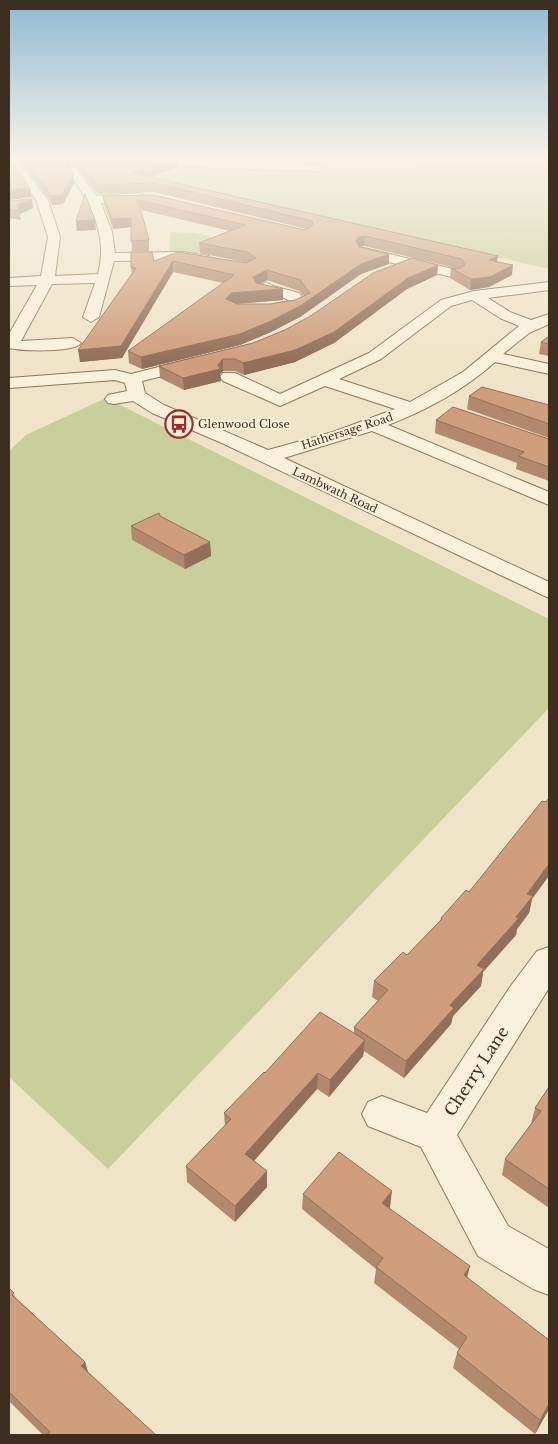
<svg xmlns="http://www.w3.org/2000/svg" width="558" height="1444" font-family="'Libre Baskerville',serif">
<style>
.green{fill:#c9cf9b}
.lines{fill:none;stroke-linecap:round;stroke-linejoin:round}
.minor-casing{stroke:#8d765c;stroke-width:2}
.minor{fill:#faf1dc;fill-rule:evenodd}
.wall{fill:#b2896c;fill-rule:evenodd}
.shaded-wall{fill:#916f58}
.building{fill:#cf9f7d;stroke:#916f58;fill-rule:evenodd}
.labels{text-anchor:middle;stroke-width:4;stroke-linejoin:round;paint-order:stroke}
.far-poi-label{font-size:11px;fill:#3d2e20;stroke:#f7eed8;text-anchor:start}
.far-street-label{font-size:11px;fill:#3d2e20;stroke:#f7eed8}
.near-street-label{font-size:16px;fill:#3d2e20;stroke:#f7eed8}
</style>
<rect width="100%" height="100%" fill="#f0e4c8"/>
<!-- green -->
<path class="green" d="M120 159 303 169 415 167 428 159H549V269L119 172Z
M170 232 196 233 224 240 193 255 170 253Z
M106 398 549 619V708L108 1169 9 1077V451L26 435Z"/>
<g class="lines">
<!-- minor casing -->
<g class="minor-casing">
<path id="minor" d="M9 159H16L48 200 60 237 55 276 98 274C109 233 89 201 66 169L71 166 75 167 97 196 140 193 146 197 140 201 101 203 112 232 115 253 183 252 209 256 211 259 204 263 183 260 114 261 99 317 91 322 83 317 95 283 52 284 21 341 73 338 81 343C74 353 21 351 9 348V334L37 285 9 286V278L41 276 48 237 36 200 9 163Z
M131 159 320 165 325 168 320 171 215 168 136 162Z
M364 248 461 271 463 274 456 278 359 255 357 252 359 249Z
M266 282 273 286 299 293 308 304C302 312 274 315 264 312L261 309 264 306 290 301 280 296 256 292 254 289Z
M549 282V290L488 298 510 312 531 320 549 314V324L529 333 503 354 549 364V374L495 362C464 390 427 410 388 425L549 492V505L372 431 284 458 549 582V598L224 444 152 413 133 401 114 404 108 403 105 399 108 395 127 391 125 383 115 380 9 388V378L115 370 131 374 194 358 200 359 202 363 200 367 142 381 145 393 164 405 268 450 333 432 395 409 325 386 280 406 223 381 220 377 223 373H235L280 394 369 353 441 300 474 291ZM472 300 500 318 519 326 463 372 410 402 339 379 381 359 451 306Z
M549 947V988L457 1135 508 1226 549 1249V1295L533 1289 478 1256 421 1147 368 1126 362 1114 368 1102 382 1096 427 1113 510 987 537 951Z"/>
</g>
<!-- minor -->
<use href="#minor" class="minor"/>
</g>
<!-- wall -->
<path class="wall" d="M18 159H178L179 167 149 177 497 261 512 275 489 287 470 290 450 278 451 268 459 269 364 246 360 247 389 264 361 274 300 317 271 332 240 345 142 369 129 363 128 351 223 283 173 272 122 358 80 362 132 275 131 267 154 261 246 263H248L200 253 199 243 230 231 141 210 149 240V251H132L131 227 113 229 104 205 103 196 153 195 305 230 306 229 154 192 98 194 76 166 71 164 68 167 73 174 74 183 63 204 52 205 49 199ZM267 280 299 291 304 296 295 300 271 304H238L283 300V289L260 284Z
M319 159H355L349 160Z
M9 201 33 208 20 214 21 220 9 218Z
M438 265 437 275 407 289 334 343 295 362 244 375 235 371H223L220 374 221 381 184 390 160 378 159 366 253 343Z
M549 336V356L539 354 541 342Z
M469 396 549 405V438L467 409Z
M436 420 549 439V481L516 469 517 463 435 433Z
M160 516 210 542 211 556 185 569 132 540 131 526Z
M469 892 532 899 529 913 517 929 516 935 483 972 481 986 453 1016 451 1024 404 1078 364 1051 363 1056 329 1097 317 1089 254 1161 267 1171V1187L235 1222 187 1182 186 1166 225 1126 224 1113 265 1073 354 1033V1027L378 1001 372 997 374 981 407 955 440 921 441 918Z
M549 1087V1208L502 1175 505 1159 531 1124 535 1108Z
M303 1194 390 1207 389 1208 467 1278 549 1340V1409L535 1434 453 1368 457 1353 459 1349 374 1283 376 1269 302 1209Z
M9 1288 16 1298 85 1362 88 1372 156 1435H43L9 1401Z"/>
<!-- shaded-wall -->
<path class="shaded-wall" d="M65 159H71V164L64 169 63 160Z
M178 159 179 167 133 182 132 173Z
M73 174 74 183 63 204 52 205 51 196Z
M30 188 32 197 9 200V190Z
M32 199 33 208 20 214 21 220 19 204Z
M131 218V227L113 229 112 219Z
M95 220 96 230 77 231 76 221Z
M365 236 364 246 359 247 356 241 359 237Z
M389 254V264L361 274 300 317 271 332 240 345 142 369 141 357 240 334 361 264Z
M498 256 496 266 489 260Z
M173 261V272L122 358 80 362 78 350Z
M438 265 437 275 407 289 334 343 295 362 244 375 243 363 408 278Z
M513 265 512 275 489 287 470 290 471 279Z
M267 270V280L253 287V277Z
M283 289V300L231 304 226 299 231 293Z
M223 359V371L220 374 221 381 184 390 183 378 218 365Z
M210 542 211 556 185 569 184 555Z
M549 864V876L532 899 529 913 517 929 516 935 483 972 481 986 453 1016 451 1024 404 1078 406 1061 450 1005 477 965 516 917 527 894Z
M365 1040 363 1056 329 1097 330 1080Z
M318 1073 317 1089 246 1170 245 1154Z
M267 1171V1187L235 1222V1206Z
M392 1191 390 1207 381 1219 382 1203Z
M470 1266 466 1282 464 1275Z
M85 1362 89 1376 81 1366Z
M549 1404V1409L535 1434 540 1420Z"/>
<!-- building -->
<path class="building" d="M9 159 30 188 9 190Z
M24 159H65L63 160 73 174 62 195 51 196 48 190Z
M77 159H177L132 173 498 256 489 260 513 265 490 277 471 279 451 268 458 269 465 265 462 259 365 236 359 237 356 241 359 247 389 254 361 264 300 306 271 321 240 334 141 357 128 351 234 275 173 261 121 346 78 350 136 268 131 267V252H152L154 261 178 252 246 263 256 258 247 252 199 243 245 225 138 200 149 240 131 241V218L112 219 103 196 153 195 305 230 313 225 312 221 154 183 97 185ZM267 270 300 280 310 293 295 300 271 304H237L226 299 231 293 283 289 256 283 253 277Z
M85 194 95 220 76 221Z
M32 199 19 204V211L9 209V201Z
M412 258 438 265 408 278 334 332 295 350 243 363 235 359H223L218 365 220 369 183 378 159 366 253 343 285 330 312 315 373 273Z
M549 336V344L541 342Z
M482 387 549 405V424L469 396Z
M453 407 549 439V467L518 456 524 452 436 420Z
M159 513 160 516 210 542 184 555 131 526Z
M549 798V864L527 894 533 896 516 917 519 918 477 965 484 969 450 1005 454 1008 406 1061 354 1027 388 990 374 981 403 952 407 955 442 919 441 918 466 890 469 892 542 801 546 802Z
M320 1012 365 1040 330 1080 318 1073 245 1154 267 1171 235 1206 186 1166 231 1119 224 1113 264 1072 265 1073Z
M549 1087V1189L505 1159 541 1111 535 1108Z
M339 1152 392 1191 382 1203 470 1266 464 1275 549 1340V1404L540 1420 457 1353 467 1337 376 1267 383 1258 303 1194Z
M9 1288 14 1293 12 1295 85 1362 81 1366 156 1435H47L50 1432 9 1392Z"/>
<!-- sky -->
<linearGradient id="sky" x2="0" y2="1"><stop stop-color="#8fbad6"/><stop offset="0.44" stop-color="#f8f3e6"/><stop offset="1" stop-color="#f8f3e6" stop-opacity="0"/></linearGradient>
<rect width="558" height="361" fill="url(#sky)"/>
<!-- icons -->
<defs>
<g id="bus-ring" transform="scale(1.4375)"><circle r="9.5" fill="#f7eed8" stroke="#9e2a2b" stroke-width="1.5"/><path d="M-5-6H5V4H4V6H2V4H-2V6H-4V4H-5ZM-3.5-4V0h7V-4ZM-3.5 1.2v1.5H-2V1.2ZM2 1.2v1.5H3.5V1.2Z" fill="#9e2a2b"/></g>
</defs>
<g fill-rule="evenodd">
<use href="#bus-ring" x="179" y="424"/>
</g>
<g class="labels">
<!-- far-poi labels -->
<g class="far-poi-label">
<text x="198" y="428">Glenwood Close</text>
</g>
<!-- far-street labels -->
<g class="far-street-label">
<text transform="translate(347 431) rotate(-18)" y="4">Hathersage Road</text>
<text transform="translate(335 490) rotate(25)" y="4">Lambwath Road</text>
</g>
<!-- near-street labels -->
<g class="near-street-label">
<text transform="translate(476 1071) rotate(-57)" y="6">Cherry Lane</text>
</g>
</g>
<!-- border -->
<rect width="558" height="1444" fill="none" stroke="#3d2e20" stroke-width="20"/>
</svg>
